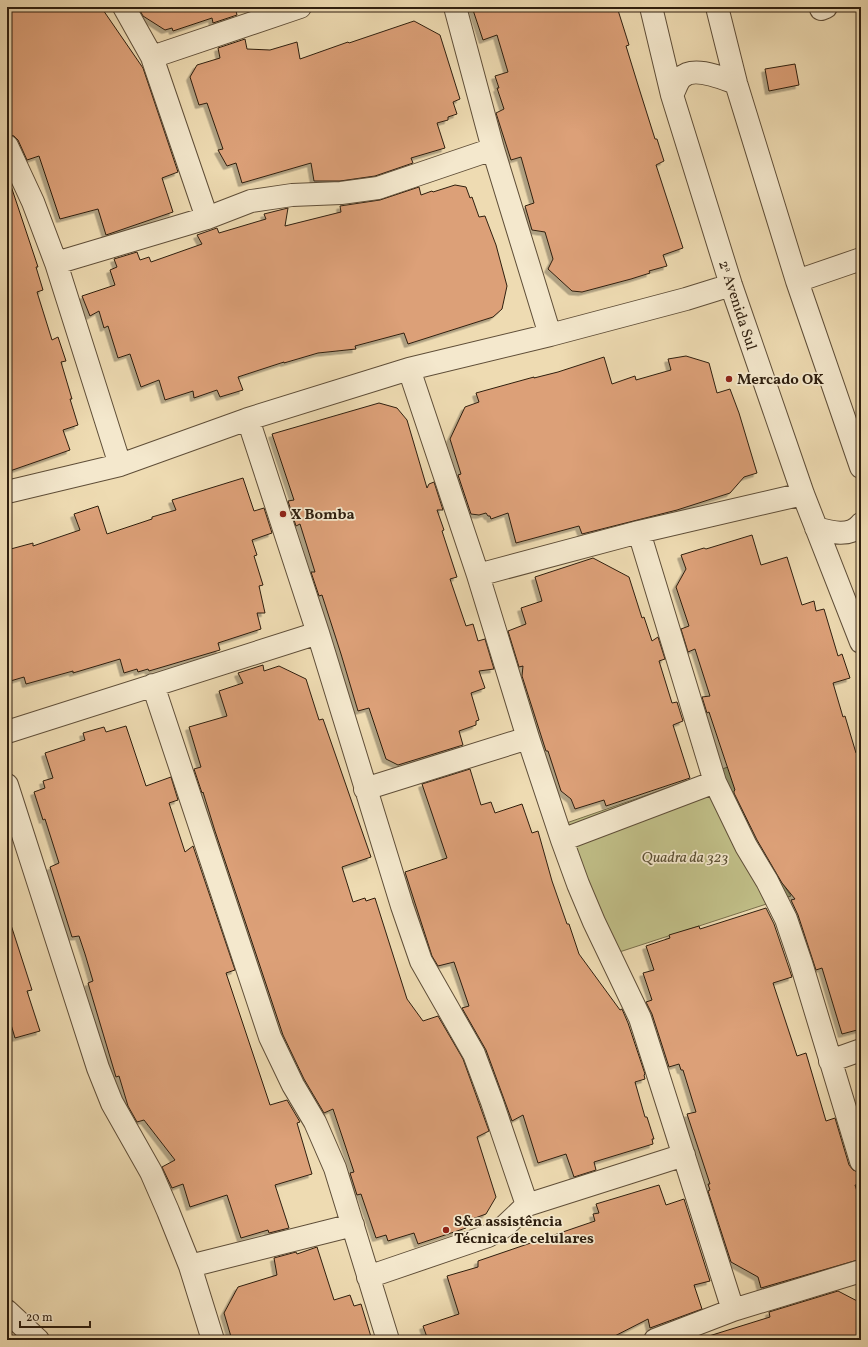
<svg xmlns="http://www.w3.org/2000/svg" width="868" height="1347" font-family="Vollkorn,serif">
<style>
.green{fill:#c0be87;stroke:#786e4b}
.building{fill:#dca078;stroke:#2f1f0f;filter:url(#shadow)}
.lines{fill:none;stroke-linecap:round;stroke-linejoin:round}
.minor-casing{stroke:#5f4e38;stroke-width:24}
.minor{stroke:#f4e8cd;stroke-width:22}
.poi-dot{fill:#8f2418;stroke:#f4e8cd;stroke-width:1.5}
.labels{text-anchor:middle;stroke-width:3.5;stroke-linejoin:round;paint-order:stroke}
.street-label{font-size:15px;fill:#2f1f0f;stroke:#f4e8cd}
.poi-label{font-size:15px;font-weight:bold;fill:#2f1f0f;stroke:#f4e8cd;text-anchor:start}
.park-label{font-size:15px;font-style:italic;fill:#5a4f33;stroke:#f4e8cd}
</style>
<defs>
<filter id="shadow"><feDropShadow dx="-3.5" dy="3.5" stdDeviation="0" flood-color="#0004"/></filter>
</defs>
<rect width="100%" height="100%" fill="#eedbb2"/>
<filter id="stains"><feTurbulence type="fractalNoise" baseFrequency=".005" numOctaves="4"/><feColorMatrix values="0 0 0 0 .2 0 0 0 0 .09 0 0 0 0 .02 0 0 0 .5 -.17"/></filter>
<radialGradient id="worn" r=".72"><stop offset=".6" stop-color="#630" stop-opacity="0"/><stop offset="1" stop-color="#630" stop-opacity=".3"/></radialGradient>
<!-- green -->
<path class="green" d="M728 767 754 840 791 896 604 957 552 828Z"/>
<!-- building -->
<path class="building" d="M7 7H101L143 68 178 172 162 178 173 212 106 235 98 209 60 219 39 156 27 160 18 140 14 136 7 134Z
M138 7H235L237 15 213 23 212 18 173 31 172 28 165 30 143 16Z
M472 7H617L629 45 626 46 638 85 655 139H657L664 161 656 165 683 248 663 255 667 266 649 271 650 273 631 279 582 292 572 291 548 269 553 259 545 232 532 230 525 206 534 203 521 157 511 160 496 113 504 109 497 88H499L495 76 508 72 497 35 483 40Z
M414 21 440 35 460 99 453 102 457 114 448 117V120L437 123 445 148 411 158 413 163 375 176 340 181H314L311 163 242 183 236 163 227 166 218 150 223 149 207 103 199 105 190 77 197 65 220 58 218 48 245 39 247 49 270 50 297 42 300 59 348 42 349 43Z
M795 64 799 85 769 91 765 69Z
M455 185 466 187 470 198 472 197 479 217 485 216 496 245 507 286 502 309 493 317 408 344 404 333 355 346 356 349 318 353 284 363V362L238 377 243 390 220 397 217 390 194 398 193 391 165 400 159 380 141 387 130 354 118 358 108 326 104 328 99 311 90 316 82 296 115 285 110 270 117 267 114 259 137 252 140 260 149 257 151 262 202 244 197 235 217 228 219 233 266 219 264 214 288 208 285 226 341 212 340 206 380 200 419 187 421 195 432 191 433 192Z
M11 186 38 267H36L43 290 37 292 52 340 58 337 66 361 61 362 72 399H70L78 425 63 430 70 450 7 472V187Z
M686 356 709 363 717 393 730 389 739 413 757 473 744 477 730 493 677 510 582 534 579 526 516 543 508 513 491 519 490 516H488L486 513 479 515 471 514 458 475 461 474 450 439 465 407 479 402 476 393 534 377V378L558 372 604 357 612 384 635 376 636 380 671 370 668 359Z
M379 403 397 408 407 420 427 488 429 484 434 482 443 510H437L444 530 442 531 457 577 450 579 466 626 473 624 478 641 485 639 494 669 479 671 485 688 471 693 479 720 476 721V725L459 731 463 745 398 765 386 759 369 708 358 711 341 654 322 595 319 596 311 572H315L300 524 296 526 288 501 294 500 272 434Z
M243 478 254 511 264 508 272 533 252 540 257 555 254 556 263 585 259 586 265 613H257L261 629 218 643 220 650 149 671 148 669 138 672 137 669 124 673 120 659 73 673V671L26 684 24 677 7 682V550L33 543V546L80 530 74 514 98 506 107 534 152 519V517L176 510 172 500Z
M752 535 761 565 787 557 802 605 814 601 816 611 824 609 838 656 842 654 850 678 833 683 843 717 845 716 856 753 861 751V1029L842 1034 822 968 816 970 798 915 791 900 795 899 782 883 757 840 734 793V791L735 790 709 712 707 713 702 697 710 696 695 649 688 652 681 629 689 626 676 587 686 569 681 555 704 548 706 549Z
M593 558 629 577 642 618 644 617 652 641 658 637 665 659 659 661 672 703 677 702 683 721 673 725 690 778 606 806 604 800 575 809 571 799 561 791 548 751H546L522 676 523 666 519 667 508 631 526 624 521 608 542 601 535 577Z
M263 665 264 671 279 666 306 679 319 720 323 719 371 857 342 867 353 902 365 898 366 901 375 898 407 999 423 1021 438 1016 463 1059 489 1131 477 1137 496 1197 486 1214 464 1222 466 1228 418 1244 414 1233 388 1241 386 1235 376 1238 361 1194 357 1195 350 1173 354 1172 333 1109 324 1113 304 1079 283 1035 215 831 203 792 202 793 194 769 201 767 189 727 227 716 219 691 243 683 238 673Z
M126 726 146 786 171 777 178 800 169 803 185 852 193 846 235 970 226 973 270 1105 287 1100 300 1122 297 1123 312 1174 275 1185 289 1228 269 1233 268 1230 241 1238 227 1195 190 1207 183 1184 172 1188 162 1167 175 1160 144 1120 137 1122 128 1106 119 1076 116 1077 88 983 93 981 85 954 79 936 72 937 50 867 59 863 45 819 43 820 34 792 45 788 43 781 53 778 45 753 85 740 83 733 104 727 106 732Z
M470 769 481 805 491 802 495 813 522 804 532 833 538 831 552 881 567 924H569L579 954 620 1010 622 1009 628 1023 645 1074 644 1075 645 1079 635 1082 645 1117H647L654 1139H652L653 1144 594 1162 596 1170 574 1177 566 1154 538 1163 523 1115 512 1121 486 1050 462 1008 469 1006 454 962 438 966 432 956 405 872 447 858 422 784Z
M766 908 774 924 792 977 773 983 797 1056 806 1053 826 1121 835 1118 849 1165 853 1170 861 1173V1184L855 1185 861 1204V1259L761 1288 758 1277 731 1262 708 1191 710 1190 708 1184H710L687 1114 696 1112 683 1070H681L679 1064 669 1067 652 1014 646 1002 652 1000 643 973 654 970 646 946 670 938 669 935 699 926 700 929Z
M7 925H11L32 990 27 991 40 1031 15 1038 7 1011Z
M659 1185 666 1205 684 1199 710 1281 694 1285 702 1309 650 1328 648 1319 607 1340H428L423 1326 459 1314 447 1276 478 1267V1261L595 1221 593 1214 599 1213 596 1204Z
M317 1247 334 1300 350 1295 354 1306 361 1304 372 1340H232L224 1313 238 1287 277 1275 274 1258 296 1252 297 1254Z
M838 1291 861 1303V1340H710L709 1336 770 1317 769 1312Z"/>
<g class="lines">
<!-- minor casing -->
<g class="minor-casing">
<path id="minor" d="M124 7 152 57 207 218
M455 7 493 149 550 335
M651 7 672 95 731 285 803 494 861 642
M717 7 736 83 797 281 861 467
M821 9 826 7
M152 57 300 7
M672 95C675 90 677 82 681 78 693 65 722 78 736 83
M7 146 33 202 56 263 120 465
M56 263 207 218 251 201 292 195 341 193 378 188 493 149
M797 281 861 259
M409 369 478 575 528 738 562 840 578 884 594 922 640 1018 733 1310
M248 419 318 633 402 906 421 961 474 1054 492 1102 527 1205
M7 492 120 465 248 419 409 369 550 335 686 299 731 285
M816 528C830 532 850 538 861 524
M639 532 715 782 746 846 767 881 786 919 801 963 861 1161
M478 575 639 532 803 494
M153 685 270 1037 293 1085 315 1122 335 1168 388 1340
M7 732 318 633
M7 785 98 1068 112 1103 151 1172 168 1211 190 1266 213 1340
M365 789 528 738
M562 840 715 782
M830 1061 861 1050
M190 1266 353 1225
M368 1277 488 1236 505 1226 527 1205 684 1155
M7 1311 38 1340
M655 1340 733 1310 861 1271"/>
</g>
<!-- minor -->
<use href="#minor" class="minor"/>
</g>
<!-- markers -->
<g class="poi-dot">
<circle cx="729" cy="379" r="4"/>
<circle cx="283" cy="514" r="4"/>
<circle cx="446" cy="1230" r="4"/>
</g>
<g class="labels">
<!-- street labels -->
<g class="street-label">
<text transform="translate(738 305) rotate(72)" y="5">2ᵃ Avenida Sul</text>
</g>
<!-- poi labels -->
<g class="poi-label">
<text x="737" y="384">Mercado OK</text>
<text x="291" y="519">X Bomba</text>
<text x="454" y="1226">S&amp;a assistência<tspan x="454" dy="17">Técnica de celulares</tspan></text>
</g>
<!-- park labels -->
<g class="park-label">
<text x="685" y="862">Quadra da 323</text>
</g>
</g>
<!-- margin -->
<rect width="868" height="1347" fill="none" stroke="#eedbb2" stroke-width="24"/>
<rect x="8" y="8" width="852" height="1331" fill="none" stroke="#2f1f0f" stroke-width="2"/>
<rect x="12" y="12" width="844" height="1323" fill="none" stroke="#2f1f0f"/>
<!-- scale -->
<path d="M20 1321v6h70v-6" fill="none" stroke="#2f1f0f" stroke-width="2"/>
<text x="26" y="1321" font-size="12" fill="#2f1f0f" stroke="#f4e8cd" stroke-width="3" paint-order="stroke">20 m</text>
<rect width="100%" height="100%" filter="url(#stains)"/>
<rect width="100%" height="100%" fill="url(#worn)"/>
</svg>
